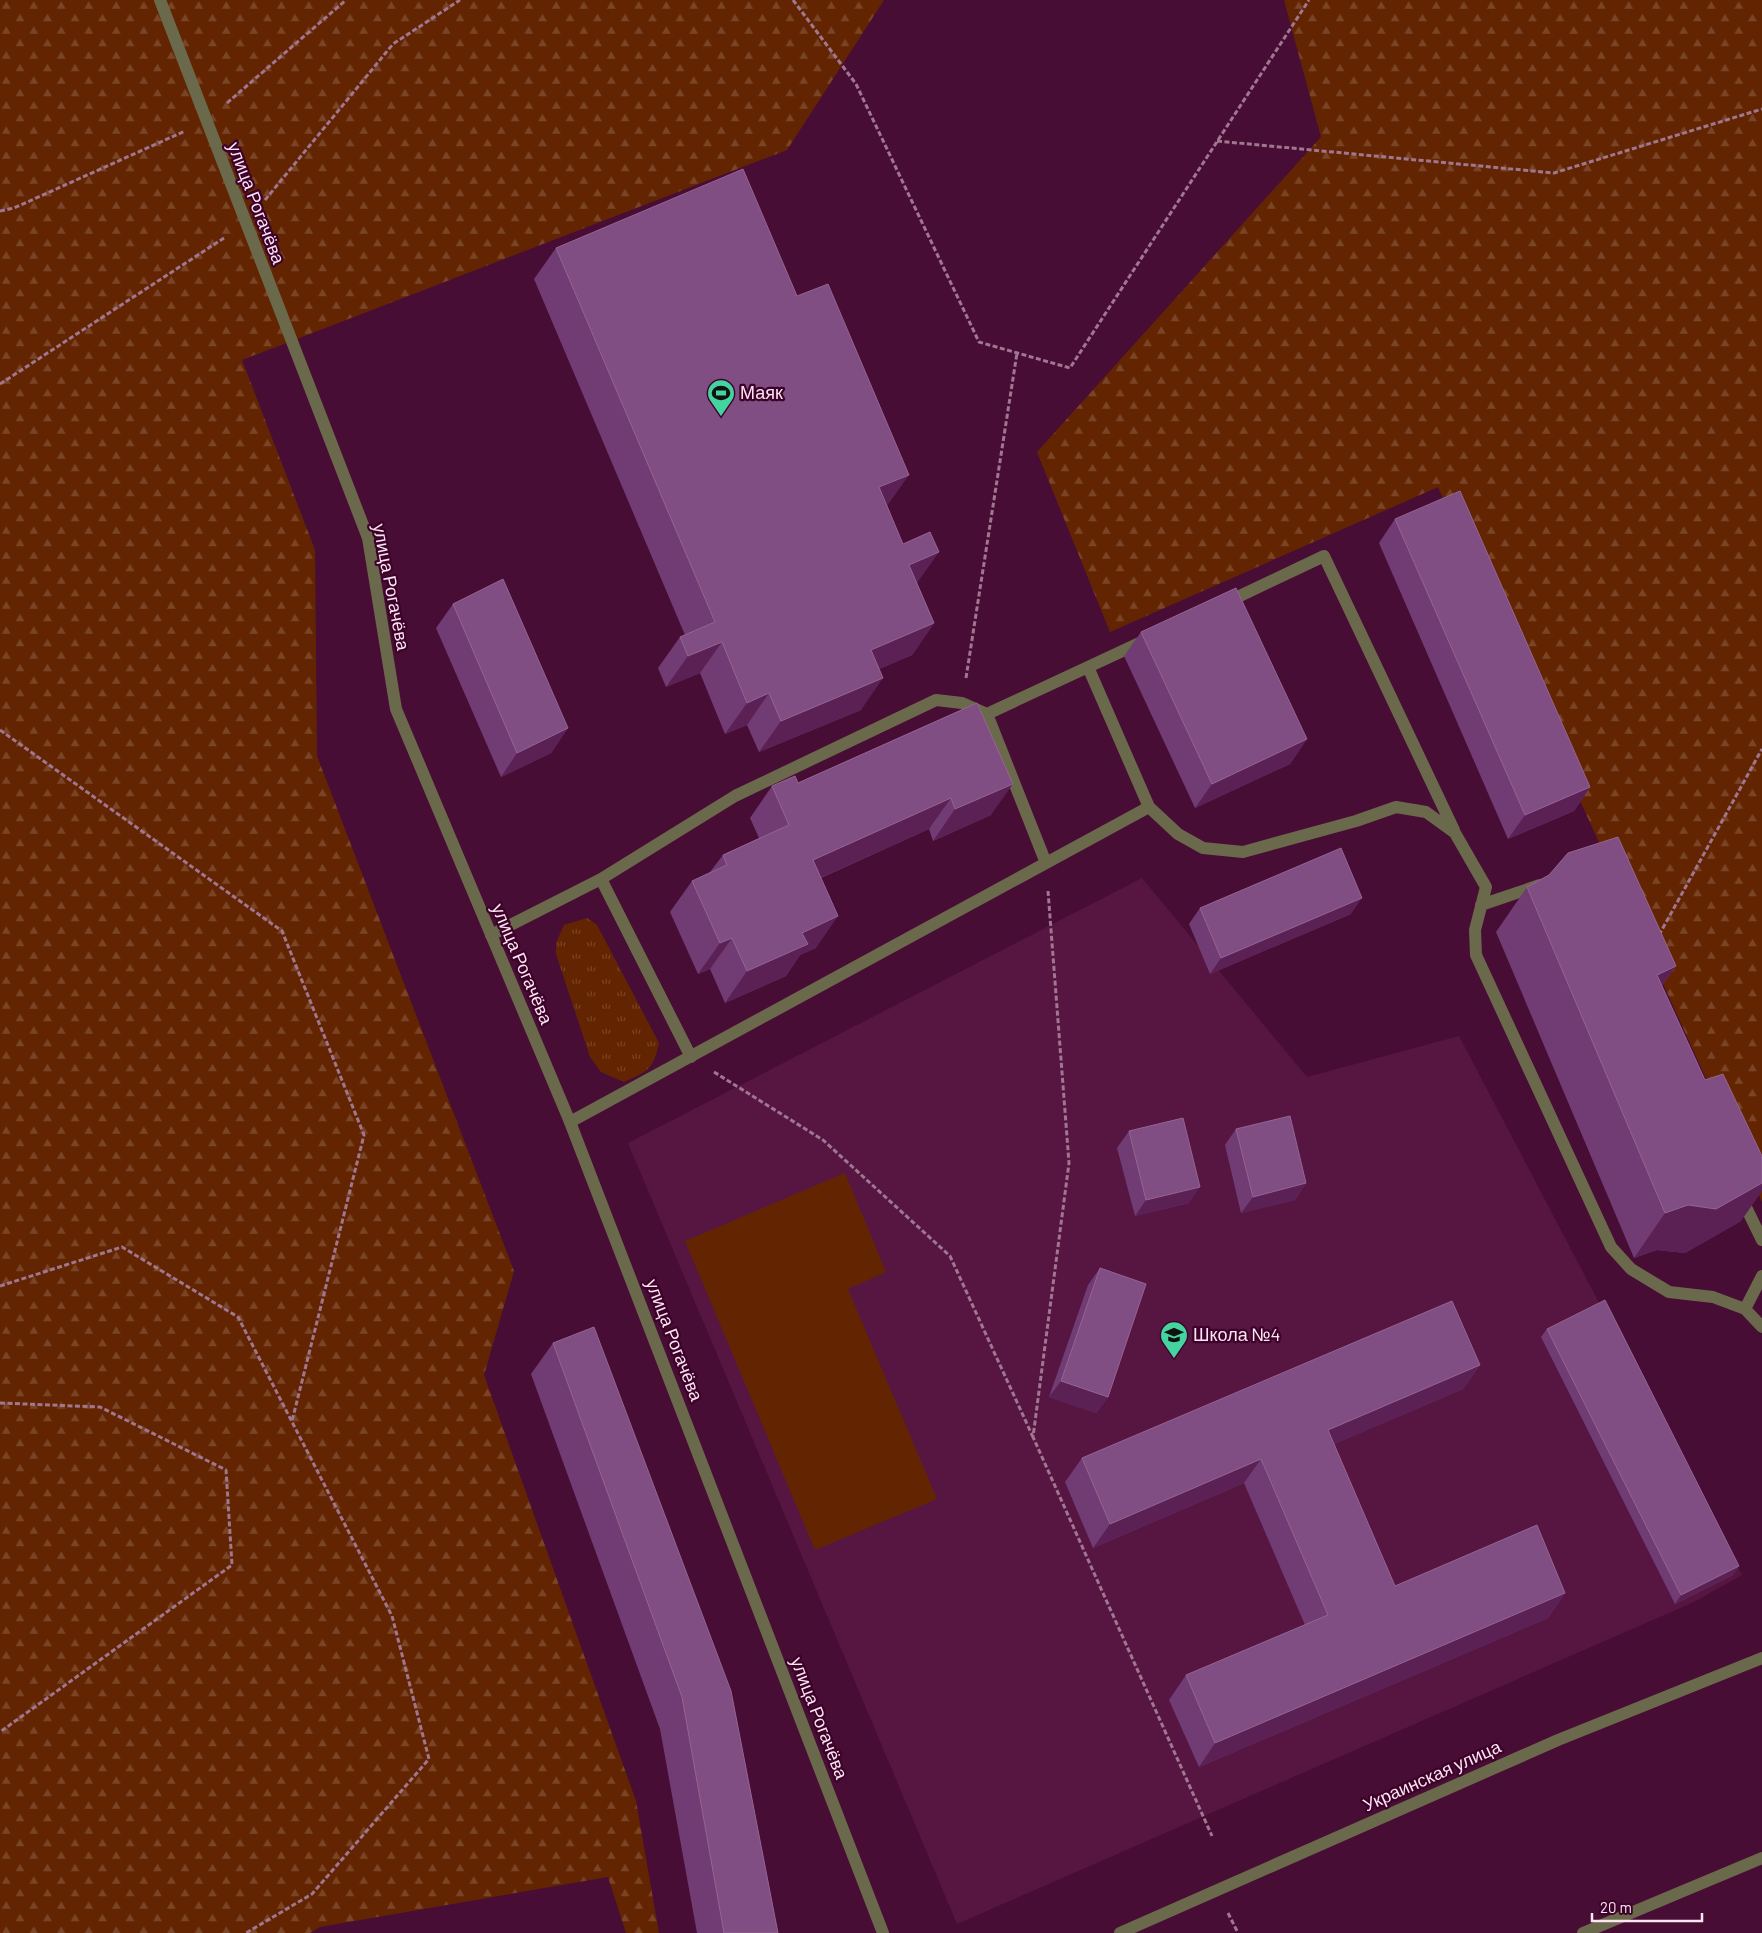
<svg xmlns="http://www.w3.org/2000/svg" width="1762" height="1933" font-family="Barlow,sans-serif">
<style>
.built{fill:#571642}
.grass{fill:url(#grass-tufts)}
.forest{fill:url(#forest-firs)}
.park{fill:#632501}
.lines{fill:none;stroke-linecap:round;stroke-linejoin:round}
.path{stroke:#a07690;stroke-width:3;stroke-dasharray:5 2.5;stroke-linecap:butt}
.lane{stroke:#6b694b;stroke-width:12}
.street{stroke:#6b694b;stroke-width:12}
.wall{fill:#713c74}
.shaded-wall{fill:#5b2155}
.building{fill:#804e82;stroke:#946593}
.labels{text-anchor:middle;stroke-width:4.5;stroke-linejoin:round;paint-order:stroke}
.street-label{font-size:18px;fill:#fce4f1;stroke:#3d022a}
.poi-label{font-size:18px;fill:#fce4f1;stroke:#3d022a;text-anchor:start}
</style>
<defs>
<pattern id="grass-tufts" width="24" height="20" patternUnits="userSpaceOnUse" patternTransform="scale(1.25)"><rect width="24" height="20" fill="#632501"/><path d="M3 7l-1-3M5 7V3M7 7l1-3M15 17l-1-3M17 17v-4M19 17l1-3" fill="none" stroke="#7a4426"/></pattern>
<pattern id="forest-firs" width="22" height="20" patternUnits="userSpaceOnUse" patternTransform="scale(1.25)"><rect width="22" height="20" fill="#632501"/><path d="M5 1l3.5 6h-7zM16 11l3.5 6h-7z" fill="#7a4426"/></pattern>
</defs>
<rect width="100%" height="100%" fill="#480d34"/>
<!-- built -->
<path class="built" d="M1142 878 1307 1077 1459 1036 1742 1575 1694 1602 957 1924 628 1143Z"/>
<!-- grass -->
<path class="grass" d="M587 918 597 925 659 1043C653 1070 648 1071 624 1082L601 1072 590 1057 556 954V943L564 925Z"/>
<!-- forest -->
<path class="forest" d="M0 0H884L787 150 242 360 315 550 317 756 514 1271 484 1375 636 1801 659 1933H626L608 1877 320 1927 310 1933H0Z
M1284 0H1762V1202L1438 487 1110 632 1037 452 1321 137Z"/>
<!-- park -->
<path class="park" d="M845 1173 886 1272 848 1289 937 1499 815 1550 685 1241Z"/>
<g class="lines">
<!-- path -->
<path class="path" d="M793 0 856 84 979 342 1070 368 1309 0
M227 103 346 0
M1217 141 1554 173 1762 109
M265 200 393 44 460 0
M0 211 14 208 185 131
M0 384 224 238
M966 678 1017 353
M0 730 282 931 364 1135 292 1421
M1048 891 1069 1163 1033 1437 1212 1836
M1659 935 1762 749
M714 1072 823 1140 950 1256 1033 1437
M0 1286 122 1247 238 1317 392 1616 429 1759 312 1894 246 1933
M0 1403 100 1407 226 1470 232 1565 0 1732
M1228 1913 1238 1933"/>
<!-- lane -->
<path class="lane" d="M1225 603 1324 556 1454 830
M1088 667 1149 807
M987 714 1046 863
M601 879 691 1057
M1481 905 1540 885
M491 935 601 879 735 796 936 700 962 703 987 714 1146 640
M570 1122 1149 807 1178 834 1203 848 1243 852 1356 821 1396 807 1426 812 1455 833 1486 887 1475 930 1476 955 1611 1247 1631 1269 1669 1292 1713 1297 1745 1309 1762 1327
M1740 1195 1762 1240
M1745 1309 1762 1276
M1583 1933 1762 1858"/>
<!-- street -->
<path class="street" d="M160 0 368 538 396 709 570 1122 883 1933
M1120 1933 1558 1740 1762 1658"/>
</g>
<!-- wall -->
<path class="wall" d="M556 248 887 506 917 583 934 623 912 655 879 669 861 710 759 752 747 725 725 734 700 673 666 687 658 668 680 637 685 635 534 279Z
M1395 519 1590 787 1574 811 1508 839 1379 543Z
M453 604 568 728 551 753 501 777 436 628Z
M1141 632 1307 739 1290 764 1195 808 1124 656Z
M977 703 991 815 933 841 929 829 821 878 816 948 800 955 786 976 725 1003 710 969 698 974 670 912 692 881 710 872 723 855 759 838 750 818 772 786 798 783Z
M1527 887 1676 966 1662 986 1741 1221 1685 1253 1657 1250 1634 1258 1496 932Z
M1200 908 1351 914 1210 974 1189 924Z
M1236 1129 1306 1183 1295 1200 1241 1213 1225 1145Z
M1129 1131 1189 1203 1135 1216 1117 1148Z
M1100 1268 1108 1397 1096 1413 1049 1397 1088 1285Z
M1547 1329 1739 1566 1733 1575 1675 1604 1541 1337Z
M553 1343 778 1933H697L660 1729 531 1374Z
M1480 1365 1463 1389 1334 1444 1395 1586 1565 1593 1548 1618 1199 1767 1169 1700 1186 1675 1305 1625 1244 1483 1093 1548 1065 1482 1082 1458Z"/>
<!-- shaded-wall -->
<path class="shaded-wall" d="M909 475 887 506 857 519 879 487Z
M939 552 917 583 909 565Z
M934 623 912 655 849 682 871 650Z
M722 642 700 673 666 687 688 656Z
M883 678 861 710 759 752 781 721Z
M769 693 747 725 725 734 747 703Z
M568 728 551 753 501 777 517 753Z
M1307 739 1290 764 1195 808 1212 784Z
M1013 784 991 815 933 841 955 809Z
M1590 787 1574 811 1508 839 1525 815Z
M951 798 929 829 791 891 813 860Z
M1362 898 1351 914 1210 974 1221 958Z
M838 916 816 948 800 955 786 976 725 1003 747 971 802 933Z
M732 938 710 969 698 974 720 943Z
M1676 966 1645 1010 1657 975Z
M1306 1183 1295 1200 1241 1213 1253 1197Z
M1762 1183V1191L1741 1221 1685 1253 1657 1250 1634 1258 1665 1213 1688 1205Z
M1200 1187 1189 1203 1135 1216 1146 1200Z
M1480 1365 1463 1389 1311 1454 1328 1430Z
M1061 1381 1108 1397 1096 1413 1049 1397Z
M1261 1459 1244 1483 1093 1548 1110 1524Z
M1739 1566 1733 1575 1675 1604 1681 1595Z
M1565 1593 1548 1618 1199 1767 1215 1743Z"/>
<!-- building -->
<path class="building" d="M743 169 797 296 828 284 909 475 879 487 903 544 930 532 939 552 909 565 934 623 871 650 883 678 781 721 769 693 747 703 722 642 688 656 680 637 715 622 556 248Z
M1460 491 1590 787 1525 815 1395 519Z
M503 579 568 728 517 753 453 604Z
M1236 588 1307 739 1212 784 1141 632Z
M977 703 1013 784 955 809 951 798 813 860 838 916 802 933 808 944 747 971 732 938 720 943 692 881 727 865 723 855 789 825 772 786 795 776 798 783Z
M1618 837 1676 966 1657 975 1705 1080 1723 1074 1762 1156V1183L1716 1209 1688 1205 1665 1213 1527 887 1549 875 1568 853Z
M1341 848 1362 898 1221 958 1200 908Z
M1290 1116 1306 1183 1253 1197 1236 1129Z
M1183 1118 1200 1187 1146 1200 1129 1131Z
M1100 1268 1146 1284 1108 1397 1061 1381Z
M1605 1300 1739 1566 1681 1595 1547 1329Z
M1452 1301 1480 1365 1328 1430 1395 1586 1537 1525 1565 1593 1215 1743 1186 1675 1328 1615 1261 1459 1110 1524 1082 1458Z
M594 1327 731 1691 778 1933H724L682 1697 553 1343Z"/>
<!-- icons -->
<defs>
<g id="stadium-pin" transform="scale(1.4375)"><path d="M0 17L-7.5 6A9.5 9.5 0 1 1 7.5 6Z" fill="#43d4a0" stroke="#3d022a"/><path d="M0-5a6.5 5 0 1 0 0 10a6.5 5 0 1 0 0-10ZM-3.5-1.8h7v3.6h-7Z" fill="#111"/></g>
<g id="school-pin" transform="scale(1.4375)"><path d="M0 17L-7.5 6A9.5 9.5 0 1 1 7.5 6Z" fill="#43d4a0" stroke="#3d022a"/><path d="M0-5L7-2L0 1L-7-2ZM-4 1L0 2.5L4 1V4Q0 6-4 4Z" fill="#111"/></g>
</defs>
<g fill-rule="evenodd">
<use href="#stadium-pin" x="721" y="393"/>
<use href="#school-pin" x="1174" y="1335"/>
</g>
<g class="labels">
<!-- street labels -->
<g class="street-label">
<text transform="translate(256 203) rotate(69)" y="6">улица Рогачёва</text>
<text transform="translate(391 587) rotate(79)" y="6">улица Рогачёва</text>
<text transform="translate(522 964) rotate(67)" y="6">улица Рогачёва</text>
<text transform="translate(674 1340) rotate(69)" y="6">улица Рогачёва</text>
<text transform="translate(819 1718) rotate(69)" y="6">улица Рогачёва</text>
<text transform="translate(1432 1776) rotate(-24)" y="6">Украинская улица</text>
</g>
<!-- poi labels -->
<g class="poi-label">
<text x="740" y="399">Маяк</text>
<text x="1193" y="1341">Школа №4</text>
</g>
</g>
<!-- scale -->
<path d="M1592 1913v8h110v-8" fill="none" stroke="#fce4f1" stroke-width="2.5"/>
<text x="1600" y="1913" font-size="15" fill="#fce4f1" stroke="#3d022a" stroke-width="4" paint-order="stroke">20 m</text>
</svg>
